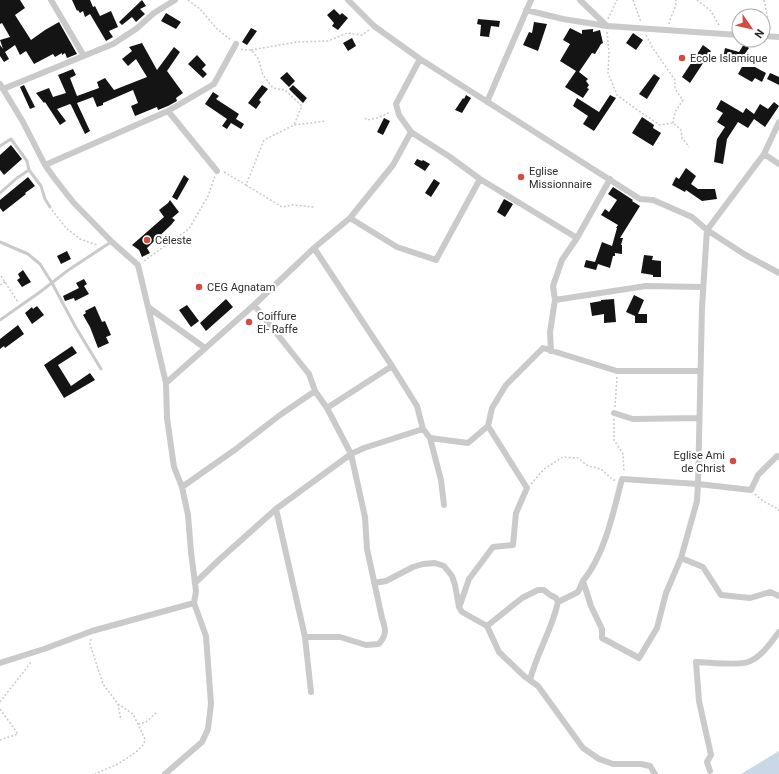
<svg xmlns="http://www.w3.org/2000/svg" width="779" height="774" font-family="Roboto,sans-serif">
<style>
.water{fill:#cad7e7}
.building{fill:#141414}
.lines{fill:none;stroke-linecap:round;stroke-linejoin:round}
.path{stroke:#cacaca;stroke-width:1.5;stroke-dasharray:2 2;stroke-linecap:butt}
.lane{stroke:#cacaca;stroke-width:3}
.street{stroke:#cacaca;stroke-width:6}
.poi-dot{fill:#d24d41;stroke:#fff;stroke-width:1.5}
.labels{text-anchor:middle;stroke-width:4;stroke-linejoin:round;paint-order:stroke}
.poi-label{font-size:11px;fill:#2d2d2d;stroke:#fff;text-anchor:start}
</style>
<rect width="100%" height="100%" fill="#fff"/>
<!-- water -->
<path class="water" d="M779 751V774H741Z"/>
<!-- building -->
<path class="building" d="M0 0H20L25 8 15 15 31 40 45 30 59 22 77 54 67 58 65 53 62 55V53L55 57 53 54 34 64 26 51 20 55 15 45 5 52 9 59 4 62 0 56V45L3 49 0 40 10 37 2 23 0 24Z
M72 0H90L93 7 95 6 100 16 111 11 118 27 109 31 113 37 106 41 90 14 85 17 83 11 80 13 78 10 77 11Z
M142 0 146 6 140 9 145 14 136 22 132 17 122 25 119 22Z
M334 9 340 15 342 13 348 18 338 30 332 26 334 23 327 15Z
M166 13 181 22 176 29 161 21Z
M478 19 500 21 499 27 491 26 489 37 480 36 481 25 477 24Z
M534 22 547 24 538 51 523 45 529 32 532 33Z
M251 28 257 31 247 45 242 42Z
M570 28 582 34V30L593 29V32L600 30 603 43 601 44 595 54 592 53 579 72 588 79 586 81 589 85 587 88 589 89 583 98 565 87 576 71 560 61 570 44 563 40Z
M633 33 643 40 636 50 626 43Z
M352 38 356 46 348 51 343 43Z
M142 43 157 70 174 47 180 52 167 71 183 93 176 98 177 101 168 106 158 110 157 107 135 116 131 106 138 103 133 90 103 103V105L97 107 93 97 77 103 90 131 85 134 71 105 70 104 57 109 66 121 60 125 45 102 44 103 36 93 49 88 53 97 66 93 58 75 73 69 76 75 70 78 77 96 99 88 97 82 105 78 114 90 147 77 136 59 128 66 122 59 132 51 129 47Z
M744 44 749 48 739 62 733 57 731 60 723 58 725 48 739 52Z
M703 45 711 51 690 83 682 77Z
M197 55 206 65 202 69 207 74 203 78 188 64Z
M742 67H755L766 73 762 82 755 78 752 82 738 74Z
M287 72 295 81 289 87 280 78Z
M770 73 779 77V85L767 79Z
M654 74 660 78 647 99 639 94Z
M24 85 35 107 30 109 20 87Z
M262 85 268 89 259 100 261 102 256 109 248 103Z
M293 85 307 98 303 103 289 89Z
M213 92 219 96 216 99 239 114 236 119 244 124 241 129 231 123 227 129 222 126 227 119 205 104Z
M466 95 471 98 462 113 455 110 463 98 464 99Z
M610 95 616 98 594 131 583 124 588 116 573 106 577 98 599 112Z
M721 100 743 113 746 108 754 114 760 104 768 109 774 102 779 106 765 127 754 119 748 128 738 122 727 139 723 164 714 162 717 139 725 127 717 122 723 113 716 109Z
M642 117 654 125 653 128 661 133 653 146 632 133Z
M384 118 390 121 383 135 377 132Z
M11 145 22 159 4 175 0 170V155Z
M417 159 422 161 423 160 430 164 425 171 414 164Z
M686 168 696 176 691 184 698 189H715L717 199 702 201 686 190 685 192 672 185 676 177 679 179Z
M184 175 189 179 177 200 172 197Z
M28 177 35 186 25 193 26 194 3 212 0 208V200Z
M434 179 440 183 431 197 425 193Z
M613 187 633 200 632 201 640 206 620 238H623L621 245H622V254L615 253V256H613L610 268 598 264 596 270 584 267 586 260 595 262 602 242 612 246 617 228H616L618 225 601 215 605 209 609 212 617 200 608 194Z
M504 199 513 204 505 217 497 212Z
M170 200 179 212 172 218 175 220 171 225 147 248 150 253 142 257 139 250 132 245 164 217 159 210 168 203Z
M67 251 71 259 61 264 57 256Z
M644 255 653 256 652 260 661 261V277H653V275L641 273Z
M23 270 31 282 22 287 17 280 20 278 18 274Z
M84 279 87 284 84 286 89 294 75 301 74 298 65 301 63 296 79 288 76 283Z
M634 295 644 300 638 314H647V323H635V316L626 312Z
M226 299 233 307 206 331 200 323Z
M614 299 616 322 604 323V314L592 316 590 303 601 301V300Z
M187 305 199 321 191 327 179 310Z
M37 306 44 315 32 324 25 313 32 307 33 309Z
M95 306 102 322 105 321 111 335 106 337 109 343 98 348 90 327 83 315 86 313 85 311Z
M18 325 24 334 5 348 4 346 0 349V339Z
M72 346 77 353 58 365 71 386 90 373 95 380 64 398 44 365Z"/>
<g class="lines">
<!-- path -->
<path class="path" d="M188 0 200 9 217 29 231 40
M633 0 641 22
M697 0 711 11 720 27
M764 0 770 29
M608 19 617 0
M669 24C670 16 677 8 676 0
M607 32 609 52 608 73 617 95 636 109 660 125 673 123 681 130 682 138 689 147
M646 35 652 47 675 80V89L683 100 675 112 673 123
M241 49 243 50H251L258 58 263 75 273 88 285 90 302 106 294 125
M251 50 297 42 328 41 347 33 362 35 369 30
M365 118 367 120 377 118 391 112
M224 172 246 185 264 140 294 125 326 121
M246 185 282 207 293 205 314 207
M52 210 66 228 80 239 97 245
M144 261 189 229 208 196 215 176
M1 276 18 302
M0 285 5 282
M615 407 617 377
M614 419V440L623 454 624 472
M531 484 544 469 563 457 578 458 588 466 601 469 613 480H616
M755 494 763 501 778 509 779 511
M91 639 90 644 103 684 118 704 133 714 145 739 144 744 136 752 118 764 95 774
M0 702 32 661
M118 704 121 720
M0 709 18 734 0 740
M138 724 146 722 157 712"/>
<!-- lane -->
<path class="lane" d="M0 146 11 139 27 161 29 170 41 186 45 199 50 207
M0 193 17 178 29 170
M0 242 28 254 40 264 52 283 75 326 101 369
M0 320 40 292 67 271 111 242"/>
<!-- street -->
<path class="street" d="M51 0 84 56
M348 0 374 26 420 59 640 199 653 200 692 217 707 230 744 254 779 273
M580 0 607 26 739 35
M526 10 563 19 607 26
M763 36 779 37
M420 59 396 104 399 115 411 132 450 157 480 179 577 238
M0 84 23 122 45 165 55 179 73 202 112 242 138 265 166 383 167 418 174 467 182 487 188 515 191 552 196 591 194 603 206 636 211 704 208 729 202 742 165 774
M3 89 113 44 136 29 154 13 175 0
M487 102 531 0
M168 111 217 171
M779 122 764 154 707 230 702 307 698 484 697 501 681 558 703 567 721 595 750 598 770 592 779 596
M764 154 779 164
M45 165 168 111 214 84 236 44
M350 218 397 247 436 260 480 179
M314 248 392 366 417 406 423 429 430 438 441 480 444 505
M555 300 553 286 562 260 577 238 610 179
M254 305 309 374 315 391 327 408 351 454 365 517 367 549 382 618C386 630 387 634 379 644L366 645 340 637H305
M148 307 205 348
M551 351 550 332 555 300 646 286 703 287
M166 383 254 305 314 248 350 218 393 165 411 132
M327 408 392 366
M614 413 633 419 699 418
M430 438 468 443 488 426 492 408 506 385 543 348 617 371H700
M182 487 236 449 280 415 315 391
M276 509 305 637 311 692
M681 558 666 593 657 628 639 658 602 638V629L591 606 583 581C605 554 613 513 622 479L698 484 751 490 758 475 777 456 779 457
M195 583 220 559 276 509 351 454 364 448 423 429
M374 583 386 581 413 567 423 564 435 563 444 566 452 576 455 585 459 607 462 612 487 626 499 652 524 676 538 686 583 748 599 759 613 764H641L650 766 655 774
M460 605 469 579 493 547 513 545 516 513 527 488 488 426
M487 626 522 598 538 590H544L550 595 556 598 558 602
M0 663 44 649 92 631 194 603
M530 680C537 652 552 630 558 602L578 592 583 581
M710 771 707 762 711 755 699 701 696 662C708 662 738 666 748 662 762 657 771 642 779 632"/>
</g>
<!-- markers -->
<g class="poi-dot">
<circle cx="682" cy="58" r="4"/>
<circle cx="521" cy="177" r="4"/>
<circle cx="147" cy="240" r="4"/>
<circle cx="199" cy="287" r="4"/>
<circle cx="249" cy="322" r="4"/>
<circle cx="733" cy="461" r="4"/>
</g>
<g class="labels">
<!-- poi labels -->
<g class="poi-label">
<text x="690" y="62">Ecole Islamique</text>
<text x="529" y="175">Eglise<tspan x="529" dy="13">Missionnaire</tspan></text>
<text x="155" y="244">Céleste</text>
<text x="207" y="291">CEG Agnatam</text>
<text x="257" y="320">Coiffure<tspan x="257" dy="13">El- Raffe</tspan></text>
<text x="725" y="459" text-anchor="end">Eglise Ami<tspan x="725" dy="13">de Christ</tspan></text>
</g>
</g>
<!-- north arrow -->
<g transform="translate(751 28) rotate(124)"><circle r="19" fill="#ffffff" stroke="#ababab"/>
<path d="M0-3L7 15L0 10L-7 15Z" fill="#d24d41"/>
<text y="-6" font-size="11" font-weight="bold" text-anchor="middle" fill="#2d2d2d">N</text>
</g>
</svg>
